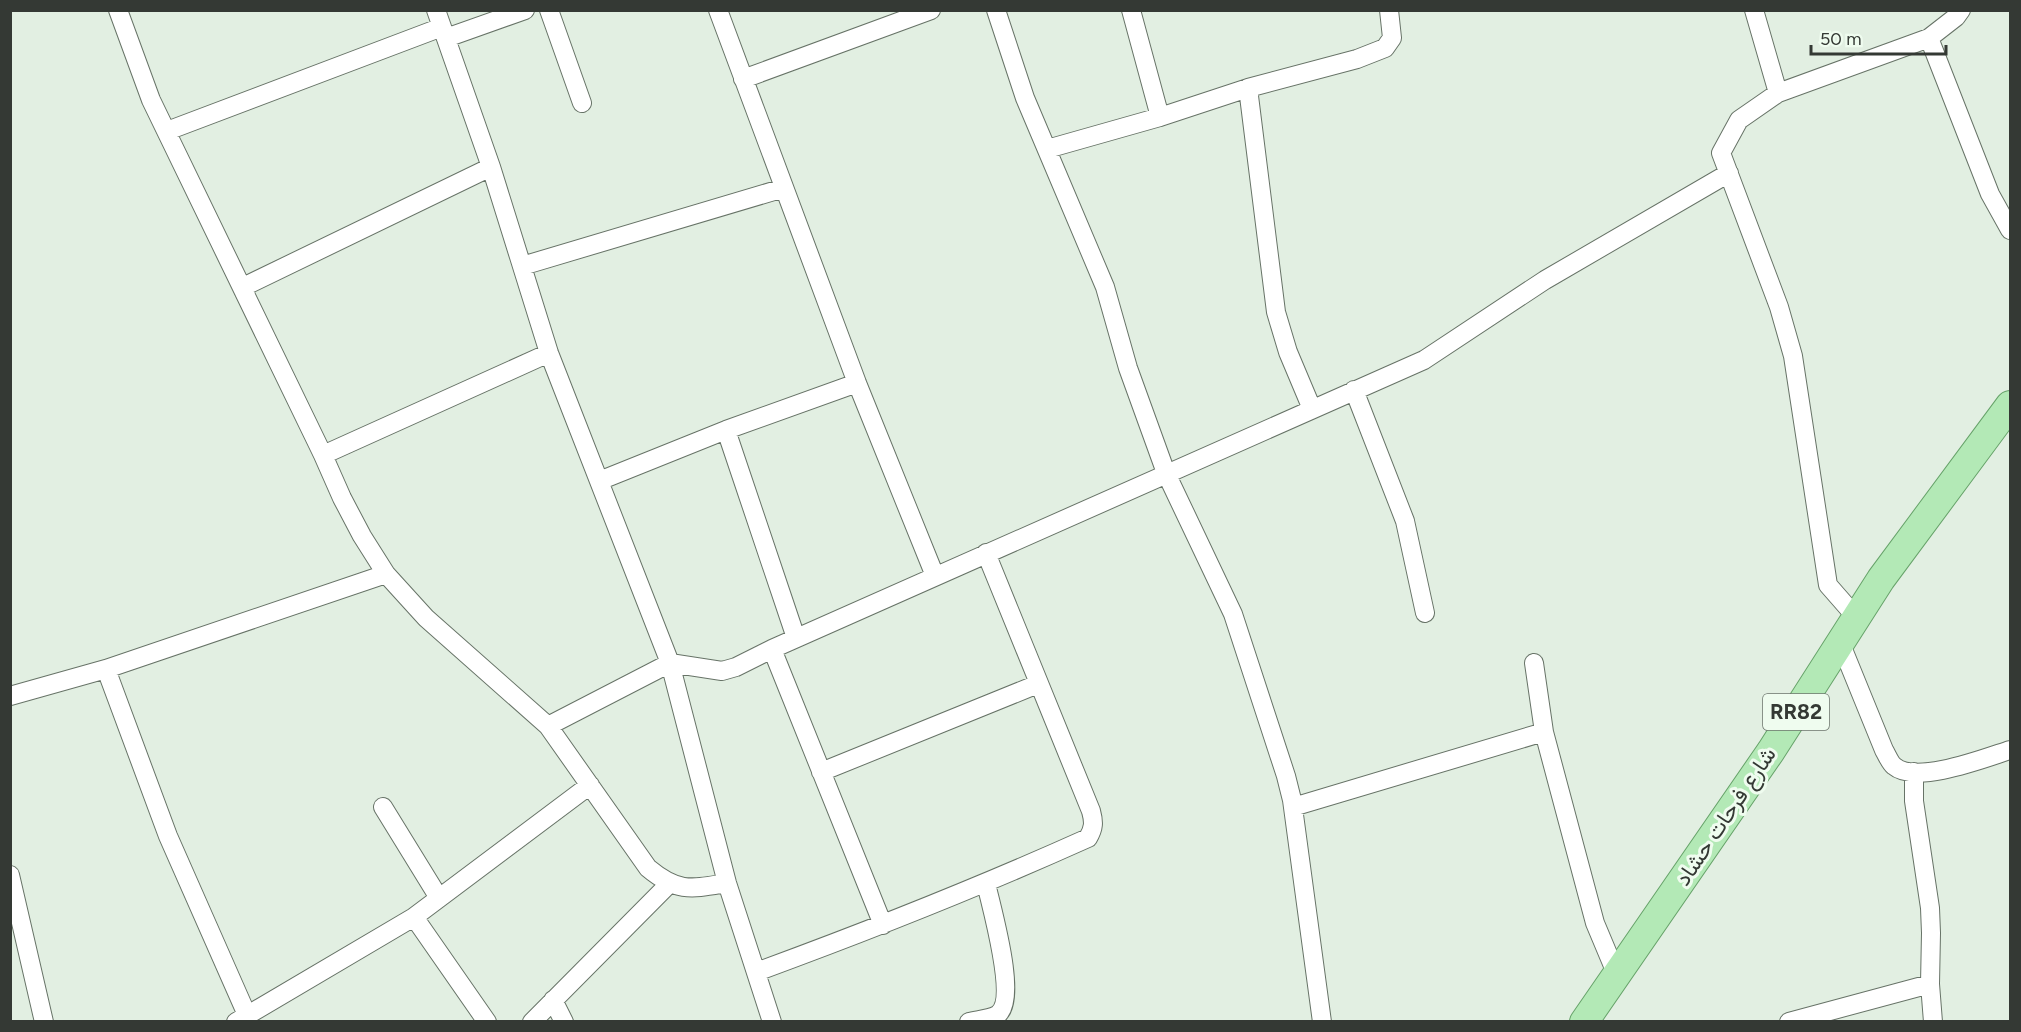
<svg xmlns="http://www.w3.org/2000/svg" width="2021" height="1032" font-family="Figtree,Vazirmatn,sans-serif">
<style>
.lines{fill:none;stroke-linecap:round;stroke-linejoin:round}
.street-casing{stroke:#677367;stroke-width:20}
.primary-casing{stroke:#66a269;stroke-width:30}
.street{stroke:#fff;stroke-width:18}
.primary{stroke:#b3e9b6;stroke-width:28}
.labels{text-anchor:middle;stroke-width:6;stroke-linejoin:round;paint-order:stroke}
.shield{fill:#effcef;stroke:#6c746c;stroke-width:1.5}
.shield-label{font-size:21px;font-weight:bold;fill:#343934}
.street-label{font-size:22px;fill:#343934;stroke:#effcef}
</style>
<rect width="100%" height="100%" fill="#e2efe2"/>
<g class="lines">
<!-- street casing -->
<g class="street-casing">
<path id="street" d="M118 10 151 100 323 455 342 498 362 536 386 574 426 618 548 726 648 868C678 893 691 889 727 883
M436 10 491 167 549 353 670 663 727 883 772 1022
M549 10 582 103
M718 10 857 383 935 576
M996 10 1025 98 1105 287 1128 368 1166 473 1233 614 1286 776 1292 800 1322 1022
M1131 10 1160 117
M1754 10 1778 93
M446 38 525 10
M1929 38 1990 194 2010 230
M743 79 931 10
M1248 88 1276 312 1288 352 1312 409
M167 131 442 27
M1047 149 1160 117 1248 88 1357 59 1385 48 1392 38 1389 10
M522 266 784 188
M243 287 491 167
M1354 390 1405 521 1425 613
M726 430 796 638
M323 455 549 353
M599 481 726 430 857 383
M1856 617 1828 585 1793 356 1779 307 1721 153 1739 120 1778 93 1929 38 1956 17 1961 10
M1840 642 1884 750C1887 755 1890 763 1894 766 1916 785 1985 758 2010 750
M772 649 883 925
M1534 663 1544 732 1595 923 1616 973
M106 669 168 836 247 1015
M10 696 106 669 386 574
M548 726 670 663 722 671 736 667 772 649 1424 360 1545 280 1729 173
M821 772 1038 684
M1914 772V801L1930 908 1931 933 1930 984 1933 1022
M383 807 439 898
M1293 807 1544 732
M10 875 44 1022
M414 917 487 1022
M756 972C868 931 979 887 1088 838 1094 828 1094 822 1091 811L986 553
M553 1000 564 1022
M236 1022 414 917 590 785
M532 1022 670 883
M969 1022C977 1020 990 1019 997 1015 1019 1001 991 907 986 883
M1789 1022 1930 984"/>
</g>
<!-- primary casing -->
<g class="primary-casing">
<path id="primary" d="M1584 1022 1771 751 1881 579 2010 405"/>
</g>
<!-- street -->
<use href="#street" class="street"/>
<!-- primary -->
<use href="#primary" class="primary"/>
</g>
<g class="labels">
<!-- shield labels -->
<rect class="shield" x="1763" y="694" width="66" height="36" rx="4.5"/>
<g class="shield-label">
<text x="1796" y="719">RR82</text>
</g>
<!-- street labels -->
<g class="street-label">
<text transform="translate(1725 816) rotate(-56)" y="8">شارع فرحات حشاد</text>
</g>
</g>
<!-- border -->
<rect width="2021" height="1032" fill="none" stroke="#343934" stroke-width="24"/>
<!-- scale -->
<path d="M1811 45v9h135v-9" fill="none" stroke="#343934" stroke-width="3"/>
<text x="1820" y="45" font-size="18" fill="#343934" stroke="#effcef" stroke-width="4.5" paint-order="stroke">50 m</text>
</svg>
